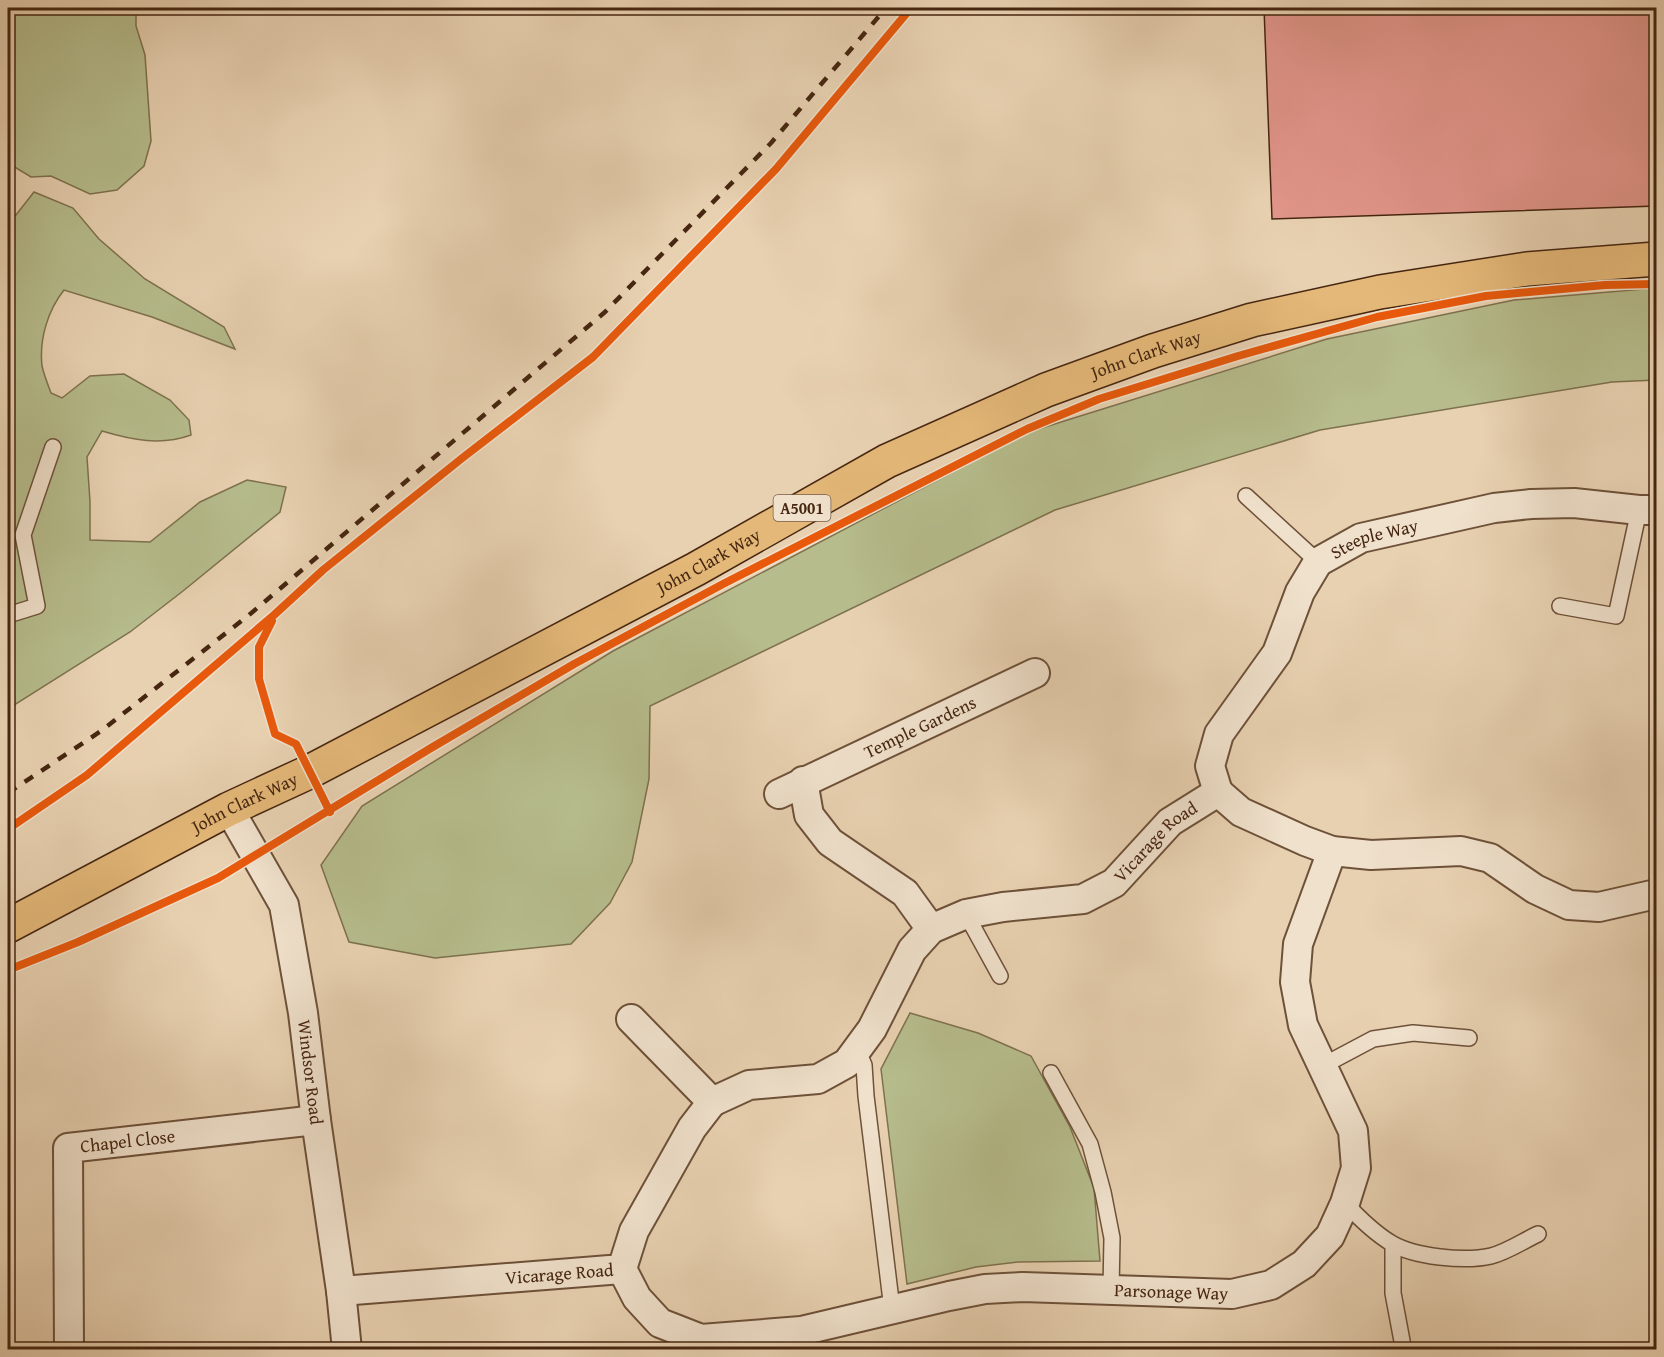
<svg xmlns="http://www.w3.org/2000/svg" width="1664" height="1357" font-family="'Gentium Book Plus',serif">
<style>
.green{fill:#b6bc8c;stroke:#7e714e;stroke-width:1.5}
.building{fill:#e1958a;stroke:#462611;stroke-width:1.5}
.lines{fill:none;stroke-linecap:round;stroke-linejoin:round}
.service-casing{stroke:#6e5139;stroke-width:18}
.minor-casing{stroke:#6e5139;stroke-width:32}
.primary-casing{stroke:#462611;stroke-width:36}
.service{stroke:#f0e1cc;stroke-width:15}
.minor{stroke:#f0e1cc;stroke-width:28}
.primary{stroke:#e4b878;stroke-width:33}
.rail{stroke:#462611;stroke-width:4.5;stroke-dasharray:10 10;stroke-linecap:butt}
.cycleway-casing{stroke:#f0e1cc;stroke-width:11}
.cycleway{stroke:#e8590c;stroke-width:8}
.labels{text-anchor:middle;stroke-width:4.5;stroke-linejoin:round;paint-order:stroke}
.shield{fill:#f0e1cc;stroke:#795e49;stroke-width:1.5}
.shield-label{font-size:16px;font-weight:bold;fill:#462611}
.street-label{font-size:18px;fill:#462611;stroke:#f0e1cc}
</style>
<rect width="100%" height="100%" fill="#e8d1b1"/>
<filter id="stains"><feTurbulence type="fractalNoise" baseFrequency=".00333" numOctaves="4"/><feColorMatrix values="0 0 0 0 .2 0 0 0 0 .09 0 0 0 0 .02 0 0 0 .5 -.17"/></filter>
<radialGradient id="worn" r=".72"><stop offset=".6" stop-color="#630" stop-opacity="0"/><stop offset="1" stop-color="#630" stop-opacity=".3"/></radialGradient>
<!-- green -->
<path class="green" d="M8 8H136V26L145 55 151 141 144 166 117 190 90 194 51 176 31 177 8 163Z
M34 192 73 208 99 239 145 279 224 327 235 349 152 317 64 290C48 310 39 339 42 366 44 375 48 385 51 393L62 398 90 376 124 374 170 400 189 420 191 435C161 446 132 440 102 431L87 457 90 502V540L150 542 200 502 247 480 286 487 280 512 183 591 130 632 8 709V240L12 220Z
M1656 288V380L1612 382 1320 430 1055 510 650 706 649 779 632 862 610 903 571 944 435 958 349 942 321 865 362 806 613 651 1029 432 1327 339 1514 300Z
M910 1013 978 1033 1031 1056 1070 1127 1094 1188 1100 1261 1018 1262 976 1267 907 1284 881 1069Z"/>
<!-- building -->
<path class="building" d="M1264 8H1656V206L1272 219Z"/>
<g class="lines">
<!-- service casing -->
<g class="service-casing">
<path id="service" d="M1246 496 1318 562
M1560 606 1616 616 1639 510
M8 615 37 606 23 535 53 447
M966 914 1000 976
M857 1049 864 1065 866 1096 892 1309
M1324 1065 1373 1039 1413 1033 1469 1038
M1051 1073 1090 1144 1103 1192 1112 1238 1111 1290
M1345 1203C1359 1218 1373 1232 1391 1243 1414 1257 1465 1262 1491 1256 1507 1252 1523 1241 1538 1234
M1393 1244V1293L1402 1341"/>
</g>
<!-- minor casing -->
<g class="minor-casing">
<g id="minor">
<path d="M803 781 809 815 830 842 905 893 931 929"/>
<path id="s1" d="M1218 792 1210 766 1219 734 1277 653 1300 592 1318 562 1361 538 1494 508 1531 504 1574 503 1639 510H1656"/>
<path d="M1218 792 1241 812 1305 841 1332 851 1371 855 1461 851 1490 858 1535 889 1569 905 1599 907 1656 894"/>
<path id="s2" d="M779 794 1035 673"/>
<path id="s3" d="M229 809 284 905 303 1013 316 1120 341 1291 347 1350"/>
<path id="s4" d="M712 1102 749 1085 818 1079 847 1063 872 1029 912 950 931 929 966 914 1003 907 1083 899 1114 883 1170 822 1218 792"/>
<path id="s5" d="M622 1269 637 1298 660 1323 701 1339 801 1331 949 1296 985 1289 1023 1287 1232 1294 1271 1285 1304 1264 1330 1236 1345 1203 1356 1168 1353 1131 1303 1025 1295 982 1298 944 1332 851"/>
<path id="s6" d="M341 1291 622 1269 634 1231 692 1128 712 1102 631 1019"/>
<path id="s7" d="M69 1350 68 1148 316 1120"/>
</g>
</g>
<!-- primary casing -->
<g class="primary-casing">
<g id="primary">
<path id="s8" d="M8 926 229 809 309 772 696 569 887 461 1046 390 1153 351 1252 320 1380 292 1527 269 1656 259"/>
</g>
</g>
<!-- service -->
<use href="#service" class="service"/>
<!-- minor -->
<use href="#minor" class="minor"/>
<!-- primary -->
<use href="#primary" class="primary"/>
<!-- rail -->
<path class="rail" d="M8 793 101 731 249 615 605 312 771 143 886 8"/>
<!-- cycleway casing -->
<g class="cycleway-casing">
<path id="cycleway" d="M272 621 259 647V679L275 734 296 744 330 812
M8 829 87 775 274 615 323 570 461 459 593 357 776 169 911 8
M8 970 78 942 218 878 431 748 574 664 723 584 1027 429 1099 399 1238 356 1377 317 1486 296 1605 285 1656 284"/>
</g>
<!-- cycleway -->
<use href="#cycleway" class="cycleway"/>
</g>
<g class="labels">
<!-- shield labels -->
<rect class="shield" x="773.5" y="495" width="57" height="26" rx="4.5"/>
<g class="shield-label">
<text x="802" y="514">A5001</text>
</g>
<!-- street labels -->
<g class="street-label">
<text dy="6" stroke="none"><textPath href="#s8" startOffset="1275">John Clark Way</textPath></text>
<text dy="6" stroke="none"><textPath href="#s1" startOffset="322">Steeple Way</textPath></text>
<text dy="6" stroke="none"><textPath href="#s8" startOffset="790">John Clark Way</textPath></text>
<text dy="6" stroke="none"><textPath href="#s2" startOffset="156">Temple Gardens</textPath></text>
<text dy="6" stroke="none"><textPath href="#s8" startOffset="267">John Clark Way</textPath></text>
<text dy="6" stroke="none"><textPath href="#s4" startOffset="552">Vicarage Road</textPath></text>
<text dy="6" stroke="none"><textPath href="#s3" startOffset="280">Windsor Road</textPath></text>
<text dy="6" stroke="none"><textPath href="#s7" startOffset="262">Chapel Close</textPath></text>
<text dy="6" stroke="none"><textPath href="#s6" startOffset="219">Vicarage Road</textPath></text>
<text dy="6" stroke="none"><textPath href="#s5" startOffset="586">Parsonage Way</textPath></text>
</g>
</g>
<!-- margin -->
<rect width="1664" height="1357" fill="none" stroke="#e8d1b1" stroke-width="30"/>
<rect x="9" y="9" width="1646" height="1339" fill="none" stroke="#462611" stroke-width="3"/>
<rect x="15" y="15" width="1634" height="1327" fill="none" stroke="#462611" stroke-width="1.5"/>
<rect width="100%" height="100%" filter="url(#stains)"/>
<rect width="100%" height="100%" fill="url(#worn)"/>
</svg>
